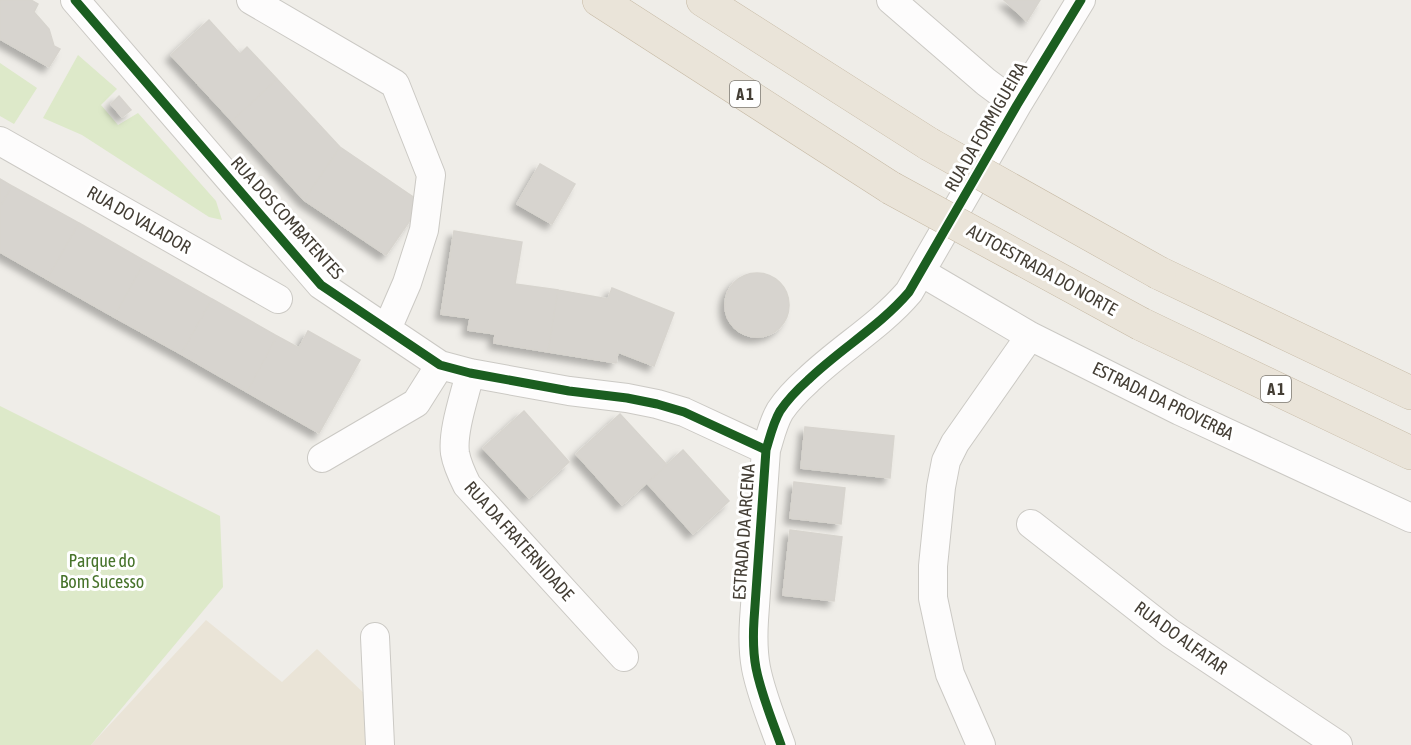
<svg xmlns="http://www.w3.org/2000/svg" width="1411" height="745" font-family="'Asap Condensed',sans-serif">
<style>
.education{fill:#eae4d7}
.green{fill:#dde9c9}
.building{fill:#d7d4cf;stroke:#d7d4ce;stroke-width:1.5;filter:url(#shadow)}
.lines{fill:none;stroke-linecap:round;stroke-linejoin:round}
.minor-casing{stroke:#cbc9c4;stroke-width:30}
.highway-casing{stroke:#c6b9a4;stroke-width:34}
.minor{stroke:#fdfcfc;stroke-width:28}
.highway{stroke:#eae4d9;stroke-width:33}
.highway-bridge-casing{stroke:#c6b9a4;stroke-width:34;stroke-linecap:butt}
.highway-bridge{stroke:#eae4d9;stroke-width:33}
.cycleway-casing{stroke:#fff;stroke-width:13}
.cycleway{stroke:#1b5e20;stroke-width:9}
.labels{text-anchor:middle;stroke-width:6;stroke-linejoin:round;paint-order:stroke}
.shield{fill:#fff;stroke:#7c7872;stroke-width:1.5}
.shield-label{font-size:16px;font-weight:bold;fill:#443e35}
.street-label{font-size:18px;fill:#443e35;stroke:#fff}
.park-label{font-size:18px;fill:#47732b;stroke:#fff}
</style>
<defs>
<filter id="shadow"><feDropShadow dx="-5.5" dy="5.5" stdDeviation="3" flood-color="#0004"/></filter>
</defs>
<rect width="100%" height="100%" fill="#efede8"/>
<!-- education -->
<path class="education" d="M206 620 282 682 317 649 367 696 366 745H91Z"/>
<!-- green -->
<path class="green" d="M78 55 117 89 101 105 118 125 138 113 216 201 222 220 209 217 82 135 43 118Z
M0 63 37 88 14 124 0 116Z
M0 406 220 516 223 587 91 745H0Z"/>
<!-- building -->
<path class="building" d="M0 0H31L38 4 34 12 49 29 54 46 60 49 49 67 0 39Z
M1004 0H1040L1027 21Z
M209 20 240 54 247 47 277 79 232 121 171 55Z
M277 79 340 147 304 200 232 121Z
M119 96 131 110 122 117 111 104Z
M340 147 422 203 386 255 304 200Z
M540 164 575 184 552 224 517 204Z
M0 179 12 186 0 207Z
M12 186 79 223 47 279 0 252V207Z
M79 223 145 261 114 317 47 279Z
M454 231 522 242 515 284 558 290 548 352 494 343 495 334 468 330 470 318 441 314Z
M145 261 212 299 181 354 114 317Z
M725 305a32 32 0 1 1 64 0a32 32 0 1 1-64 0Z
M612 288 674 313 654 366 618 352 616 363 548 352 558 290 608 299Z
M212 299 277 336 247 392 181 354Z
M308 331 360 360 319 433 247 392 277 336 299 348Z
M524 411 569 462 529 498 483 448Z
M620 414 667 465 622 505 576 454Z
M805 427 894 436 890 478 801 468Z
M683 450 729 501 693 534 647 483Z
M794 482 845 488 841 524 790 518Z
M790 530 842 537 834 601 783 595Z"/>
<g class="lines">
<!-- minor casing -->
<g class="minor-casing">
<path id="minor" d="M75 0 321 285 440 365 470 373 569 391 627 398 657 404 684 412 766 450
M251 0 395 84 431 175 424 230 407 283 387 329
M891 0 986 82 1017 105
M0 141 278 299
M921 272 1030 336 1180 411 1411 518
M470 373C465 395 452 431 455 453 457 465 462 475 467 485L624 657
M322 458 416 403 440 365
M1031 524 1170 633 1338 745
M375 637 380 745
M781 745C772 720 761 694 756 668 753 652 753 636 754 620L766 450C770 437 773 423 780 411 788 399 798 389 808 380 840 349 880 326 909 292L1017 105 1081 0
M981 745 950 674 942 640 933 598V566L941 487 946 461 955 443 1030 336"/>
</g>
<!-- highway casing -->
<g class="highway-casing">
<path id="highway" d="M599 0 891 188
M703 0 929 144
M1159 273 1411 393
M1141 324 1411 453"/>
</g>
<!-- minor -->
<use href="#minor" class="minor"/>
<!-- highway -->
<use href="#highway" class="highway"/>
<!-- highway-bridge casing -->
<g class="highway-bridge-casing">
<path id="highway-bridge" d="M929 144 1159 273
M891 188 1141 324"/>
</g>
<!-- highway-bridge -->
<use href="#highway-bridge" class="highway-bridge"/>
<!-- cycleway casing -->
<g class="cycleway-casing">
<path id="cycleway" d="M75 0 321 285 440 365 470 373 569 391 627 398 657 404 684 412 766 450
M781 745C772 720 761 694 756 668 753 652 753 636 754 620L766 450C770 437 773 423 780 411 788 399 798 389 808 380 840 349 880 326 909 292L1017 105 1081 0"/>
</g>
<!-- cycleway -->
<use href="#cycleway" class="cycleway"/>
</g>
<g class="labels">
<!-- shield labels -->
<g class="shield">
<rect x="730" y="81" width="30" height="26" rx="4.5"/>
<rect x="1261" y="376" width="30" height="26" rx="4.5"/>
</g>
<g class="shield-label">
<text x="745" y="100">A 1</text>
<text x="1276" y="395">A 1</text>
</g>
<!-- street labels -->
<g class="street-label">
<text transform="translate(986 127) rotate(-60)" y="6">RUA DA FORMIGUEIRA</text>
<text transform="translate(287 218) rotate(48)" y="6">RUA DOS COMBATENTES</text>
<text transform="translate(139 220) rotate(30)" y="6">RUA DO VALADOR</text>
<text transform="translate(1042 270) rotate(29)" y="6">AUTOESTRADA DO NORTE</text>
<text transform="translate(1163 401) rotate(26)" y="6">ESTRADA DA PROVERBA</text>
<text transform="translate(744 532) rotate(-86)" y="6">ESTRADA DA ARCENA</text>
<text transform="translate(519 541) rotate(48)" y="6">RUA DA FRATERNIDADE</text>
<text transform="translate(1181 638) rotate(36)" y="6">RUA DO ALFATAR</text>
</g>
<!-- park labels -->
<g class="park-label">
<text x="102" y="567">Parque do<tspan x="102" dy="21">Bom Sucesso</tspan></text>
</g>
</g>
</svg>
